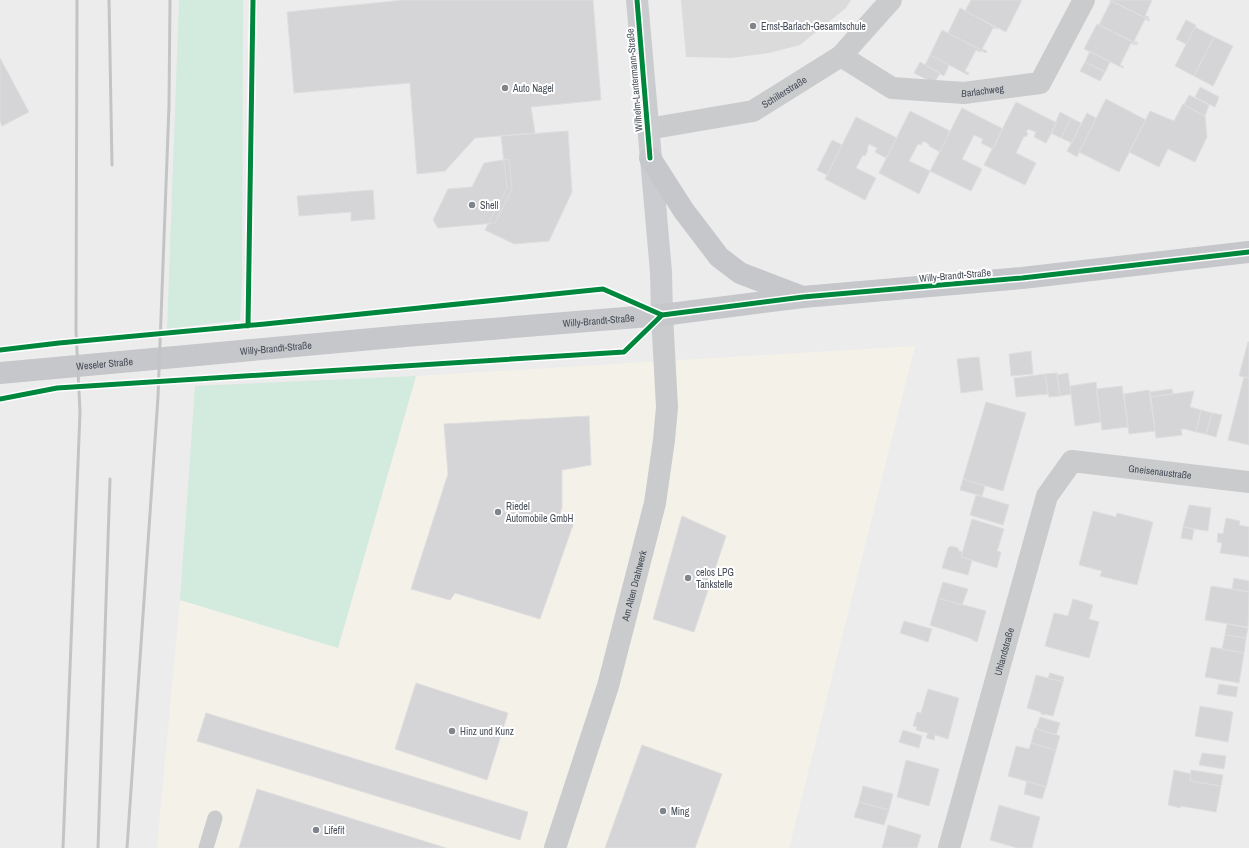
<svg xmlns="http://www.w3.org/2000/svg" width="1249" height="848" font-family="'Archivo Narrow',sans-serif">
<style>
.commercial{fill:#f4f2e8}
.education{fill:#dbdbdc}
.green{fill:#d3eadf}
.building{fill:#d5d4d7;stroke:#dededf}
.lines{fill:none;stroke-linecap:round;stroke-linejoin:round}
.lane{stroke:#c9cbcd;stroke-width:15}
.street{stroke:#c9cbcd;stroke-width:22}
.secondary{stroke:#cacccf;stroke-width:22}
.primary{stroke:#c5c7ca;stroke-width:22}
.rail{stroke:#c3c4c6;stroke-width:3}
.cycleway-casing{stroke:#fff;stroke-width:8}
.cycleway{stroke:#00873e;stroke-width:5}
.poi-dot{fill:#80848b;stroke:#fff;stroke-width:1.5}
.labels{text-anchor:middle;stroke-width:4;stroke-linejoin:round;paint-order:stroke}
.poi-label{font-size:10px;fill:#464c57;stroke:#fff;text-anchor:start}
.street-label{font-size:10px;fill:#464c57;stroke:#fff}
</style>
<rect width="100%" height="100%" fill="#edecec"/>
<!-- commercial -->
<path class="commercial" d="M915 346 789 848H157L180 600 338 648 416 376Z"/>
<!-- education -->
<path class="education" d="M681 0H851L846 8 800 45 769 53 731 58 686 57Z"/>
<!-- green -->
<path class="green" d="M179 0H243L242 285 240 320 167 329Z
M416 376 338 648 180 600 195 386Z"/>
<!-- building -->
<path class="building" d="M403 0H593L601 100 531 107 535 133 475 138 445 171 417 174 410 83 294 93 287 12Z
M971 0H1022L1006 32 965 11Z
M1109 0H1152L1145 16 1149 17 1148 19Z
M1111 1 1150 20 1149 21 1145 19 1134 41 1138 43 1137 45 1136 43 1099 25Z
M960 8 998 29 993 28 982 49 987 51 986 53 948 33Z
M1186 20 1196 25 1186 44 1176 39Z
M1097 24 1136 44 1135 45 1131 43 1120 65 1124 67 1123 68 1084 49Z
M1195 27 1214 37 1194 76 1175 66Z
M942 30 981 50 980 52 976 50 965 71 969 73 968 75 930 55Z
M1214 37 1233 46 1213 86 1194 76Z
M1090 51 1110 62 1105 72 1085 62Z
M930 55 949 65 944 76 925 65Z
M0 58 29 112 2 126 0 121Z
M920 62 940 73 934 83 914 73Z
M1085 62 1105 72 1100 81 1080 71Z
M1200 87 1219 97 1215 107 1195 97Z
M1189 95 1209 105 1205 116 1184 105Z
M1106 99 1146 120 1119 172 1079 152Z
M1016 102 1057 123 1046 143 1034 137 1036 132 1028 129 1026 132 1028 133 1026 137 1024 136 1016 153 1036 163 1025 185 984 165Z
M1183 104 1205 116 1207 137 1195 162 1168 149 1159 167 1129 152 1150 111 1174 121Z
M962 108 1003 129 993 149 981 143 983 139 974 135 962 159 982 169 971 191 930 171Z
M910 111 950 131 940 152 929 146V144L923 141 921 145 918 144 909 161 930 171 919 194 879 173Z
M1060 112 1071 118 1061 138 1051 133Z
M1087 113 1096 118 1077 157 1067 151Z
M856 117 897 138 886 158 875 152 877 148 869 144 867 149 868 150 865 156 863 155 856 168 876 178 865 200 825 179Z
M1071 118 1081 123 1072 143 1061 138Z
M568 131 572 192 549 241 514 244 485 230 507 188 501 136Z
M832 140 842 145 827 175 817 170Z
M509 159 512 189 495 223 438 228 433 220 448 189 472 187 484 163Z
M373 190 375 219 351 221V212L299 216 297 196Z
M1248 342H1249V378L1239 376Z
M1031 351 1033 374 1011 376 1009 354Z
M979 357 983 390 961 393 957 359Z
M1057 373 1060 396 1049 397 1045 374Z
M1068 373 1071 394 1060 396 1057 375Z
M1045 374 1048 394 1016 397 1014 378Z
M1244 377 1249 378V445L1228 440Z
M1096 382 1101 422 1075 426 1070 386Z
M1122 386 1128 427 1102 430 1096 389Z
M1172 389 1173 394 1151 397 1150 392Z
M1149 390 1155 431 1129 434 1124 394Z
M1194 391 1190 407 1201 410 1196 432 1185 429H1181L1182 435 1156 438 1151 397Z
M986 402 1026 413 1003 491 963 479Z
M1201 410 1212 413 1206 434 1196 432Z
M1212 413 1222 415 1216 437 1206 434Z
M589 416 591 465 562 470V507L559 518 574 522 540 619 455 593 450 600 411 589 448 474 444 424Z
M963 479 985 486 982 496 960 490Z
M976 495 1009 505 1003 525 970 515Z
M1189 505 1211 508 1208 531 1183 527Z
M1093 511 1116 517 1117 513 1153 522 1137 585 1100 576 1102 571 1079 565Z
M682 516 726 536 694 632 653 619Z
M1226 518 1240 521 1239 525 1249 527V557L1220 553 1222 543 1217 542 1218 533 1223 534Z
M972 519 1004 529 997 551 1001 552 997 568 961 557Z
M1183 527 1194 529 1192 540 1181 538Z
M951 546 958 548 959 551 963 552 961 557 972 560 968 575 942 568 948 548Z
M1234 578 1249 581V592L1232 589Z
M943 582 968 589 962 605 938 598Z
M1211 586 1249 592 1248 627 1205 620Z
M938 598 986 611 977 642 972 640V639L930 625Z
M1073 599 1093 605 1089 619 1099 622 1089 658 1045 646 1054 613 1068 616Z
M904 621 932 629 928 642 900 633Z
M1227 624 1248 628 1246 638 1225 635Z
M1225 635 1246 638 1244 653 1222 649Z
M1211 647 1244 653 1239 683 1205 677Z
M1050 673 1064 677 1063 682 1048 678Z
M1036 675 1063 682 1053 716 1045 714 1044 715 1041 714V712L1027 708Z
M416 683 508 713 487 780 395 749Z
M1219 684 1238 687 1236 697 1217 694Z
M928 689 959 698 948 739 935 735 934 740 926 738 928 733 916 730 917 727 913 726 917 712 921 713Z
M1200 706 1233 712 1228 742 1195 736Z
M206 713 528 812 520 840 197 741Z
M1040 717 1060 723 1056 735 1036 729Z
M1035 728 1060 736 1056 750 1031 743Z
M903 730 922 736 919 748 899 742Z
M1031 743 1056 750 1046 787 1008 776 1016 746 1029 749Z
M642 745 722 774 695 848H605Z
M1202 753 1226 756 1224 769 1199 765Z
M906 760 939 769 929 806 897 797Z
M1174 770 1191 774 1190 781 1221 786 1216 812 1181 806 1180 808 1168 805Z
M1191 770 1223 775 1221 786 1190 781Z
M1027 781 1046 787 1042 799 1024 794Z
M863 786 893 794 889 810 859 802Z
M257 789 446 848H239Z
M859 802 889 810 884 825 854 817Z
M999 805 1040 817 1032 848H1017L990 840Z
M888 825 921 835 917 848H882Z"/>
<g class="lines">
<!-- lane -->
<path class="lane" d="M206 848 215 818"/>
<!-- street -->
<g class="street">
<path id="s1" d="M841 56 892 88 964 93 1040 83 1084 0"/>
<path id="s2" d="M648 129 753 111 841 56 891 0"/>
<path id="s3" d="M555 848 608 686 655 503 664 440 667 407 662 315"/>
<path id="s4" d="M949 848 1047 496 1072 461 1249 482"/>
</g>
<!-- secondary -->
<path class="secondary" d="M637 0 661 272 662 315"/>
<!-- primary -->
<g class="primary">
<path d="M650 158 684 211 719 257 740 273 800 296"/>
<path id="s5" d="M0 373 405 336 662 315 803 297 1022 278 1249 252"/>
</g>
<!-- rail -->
<path class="rail" d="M109 0 112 165
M63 848 80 412 76 331 77 0
M98 848 110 479
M127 848 158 397 169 106 170 0"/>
<!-- cycleway casing -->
<g class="cycleway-casing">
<path id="cycleway" d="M637 0 650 158
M662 315 803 297 1022 278 1249 252
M248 326 253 0
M0 350 59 343 265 324 603 289 662 315
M0 399 57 388 624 352 662 315"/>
</g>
<!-- cycleway -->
<use href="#cycleway" class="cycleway"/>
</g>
<!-- markers -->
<g class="poi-dot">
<circle cx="753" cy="26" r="4"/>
<circle cx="505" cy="88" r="4"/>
<circle cx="472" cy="205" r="4"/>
<circle cx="498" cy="512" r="4"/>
<circle cx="688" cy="578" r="4"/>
<circle cx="452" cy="731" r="4"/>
<circle cx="663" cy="811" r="4"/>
<circle cx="316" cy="830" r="4"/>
</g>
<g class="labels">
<!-- poi labels -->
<g class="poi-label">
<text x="761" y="30">Ernst-Barlach-Gesamtschule</text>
<text x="513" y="92">Auto Nagel</text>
<text x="480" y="209">Shell</text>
<text x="506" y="510">Riedel<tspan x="506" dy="12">Automobile GmbH</tspan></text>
<text x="696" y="576">celos LPG<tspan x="696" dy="12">Tankstelle</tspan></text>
<text x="460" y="735">Hinz und Kunz</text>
<text x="671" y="815">Ming</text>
<text x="324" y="834">Lifefit</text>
</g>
<!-- street labels -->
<g class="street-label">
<text transform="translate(634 80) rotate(-95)" y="4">Wilhelm-Lantermann-Straße</text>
<text dy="4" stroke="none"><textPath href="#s1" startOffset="151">Barlachweg</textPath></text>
<text dy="4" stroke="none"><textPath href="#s2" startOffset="143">Schillerstraße</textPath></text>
<text transform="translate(955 275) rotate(-5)" y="4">Willy-Brandt-Straße</text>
<text dy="4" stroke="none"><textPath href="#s5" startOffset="601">Willy-Brandt-Straße</textPath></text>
<text dy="4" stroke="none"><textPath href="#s5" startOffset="277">Willy-Brandt-Straße</textPath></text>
<text dy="4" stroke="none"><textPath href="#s5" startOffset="105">Weseler Straße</textPath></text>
<text dy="4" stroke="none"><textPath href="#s4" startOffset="497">Gneisenaustraße</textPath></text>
<text dy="4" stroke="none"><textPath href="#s3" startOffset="274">Am Alten Drahtwerk</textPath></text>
<text dy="4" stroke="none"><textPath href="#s4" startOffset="204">Uhlandstraße</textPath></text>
</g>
</g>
</svg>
